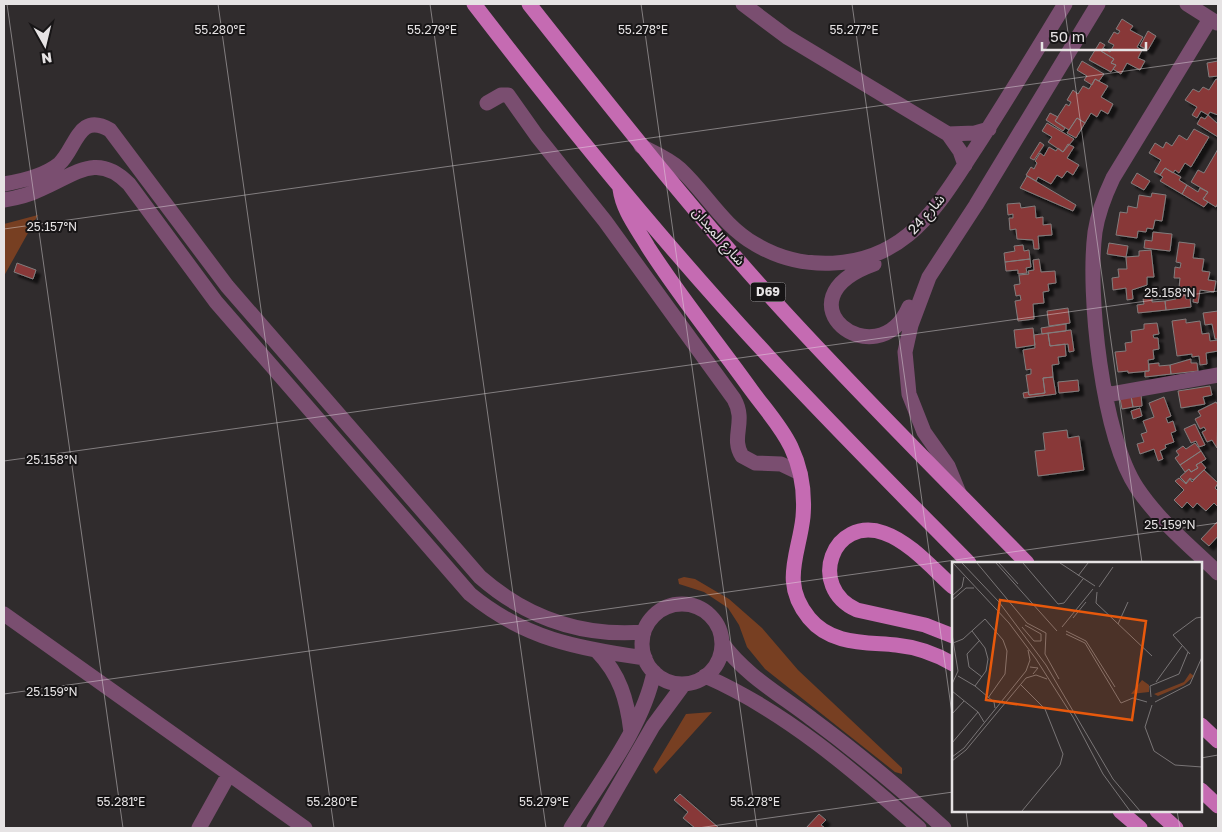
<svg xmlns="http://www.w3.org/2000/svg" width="1222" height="832" font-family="'Golos Text','Noto Sans Arabic',sans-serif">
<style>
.green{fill:#773f22}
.building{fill:#883737;stroke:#827d7d;filter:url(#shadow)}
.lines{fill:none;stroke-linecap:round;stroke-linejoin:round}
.minor{stroke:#7a4e70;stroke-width:15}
.major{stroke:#c56bb2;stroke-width:15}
.ticks{fill:none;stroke:#e6e3e4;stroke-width:1;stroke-opacity:0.45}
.labels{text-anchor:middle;stroke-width:4;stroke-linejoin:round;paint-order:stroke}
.shield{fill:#171516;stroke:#a8a5a6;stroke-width:1}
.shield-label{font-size:12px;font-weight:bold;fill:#e6e3e4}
.street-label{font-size:14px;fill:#e6e3e4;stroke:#171516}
.inset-road{fill:none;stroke:#797576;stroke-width:1}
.view{fill:#e8590c;fill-opacity:0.15;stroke:#e8590c;stroke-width:2.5}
.inset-edge{fill:none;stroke:#e6e3e4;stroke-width:2.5}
.ticks-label{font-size:12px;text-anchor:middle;fill:#e6e3e4;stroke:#171516;stroke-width:4;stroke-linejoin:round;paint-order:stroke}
</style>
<defs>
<filter id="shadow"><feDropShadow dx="4.5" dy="4.5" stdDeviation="1" flood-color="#0009"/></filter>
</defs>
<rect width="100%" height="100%" fill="#302c2d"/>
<!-- green -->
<path class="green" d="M38 215 4 276V224Z
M684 577 695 579 729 599 762 628 798 670 902 768V774L895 772 765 669 747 647 739 625 728 608 704 592 679 584 678 579Z
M712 712 656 774 653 769 686 714Z"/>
<!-- building -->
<path class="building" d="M1122 19 1133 26 1130 30 1143 37 1137 47 1142 50 1138 58 1145 61 1140 70 1127 63 1121 74 1113 69 1116 65 1111 63 1114 59 1101 51 1103 48 1110 52 1114 45 1108 42 1114 32 1118 34 1120 31 1116 29Z
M1148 31 1156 36 1148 50 1140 46Z
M1100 42 1105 45 1101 51 1114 59 1111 63 1116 65 1111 72 1089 60Z
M1082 61 1104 74 1099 81 1095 79 1092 85 1084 80 1087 76 1077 70Z
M1218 61V76L1209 77 1207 63Z
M1095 79 1108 86 1101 97 1113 104 1108 114 1101 110 1097 117 1091 113 1085 123 1077 118 1069 130 1055 121 1066 104 1069 106 1071 102 1067 100 1073 90 1078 94 1083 86 1089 89Z
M1216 79 1218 80V115L1210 112 1208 115 1201 111 1197 118 1192 115 1197 107 1185 100 1193 89 1199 92 1203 87 1209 90Z
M1050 113 1058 117 1055 121 1065 128 1063 131 1046 120Z
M1208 115 1218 124V137L1197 124 1201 117 1205 119Z
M1077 118 1085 123 1076 138 1067 133Z
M1047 123 1074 139 1063 152 1048 142 1052 137 1042 131Z
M1194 129 1209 137 1191 167 1185 163 1179 173 1175 170 1173 173 1165 168 1160 175 1154 172 1161 160 1149 153 1155 143 1163 148 1166 142 1172 146 1179 135 1187 140Z
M1040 142 1044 145 1034 160 1030 158Z
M1068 144 1074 147 1067 158 1079 165 1073 175 1067 171 1062 178 1057 175 1051 184 1038 177 1036 181 1026 175 1031 167 1034 169 1037 163 1035 161 1040 153 1044 156 1049 147 1056 151 1058 148 1063 152Z
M1218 149V203L1216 207 1203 199 1208 192 1191 182 1198 170 1204 173Z
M1165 168 1181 177 1179 180 1187 185 1182 194 1160 181 1163 177 1160 175Z
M1137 173 1150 181 1144 190 1131 183Z
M1027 176 1076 205 1073 211 1020 188Z
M1187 185 1198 192 1200 188 1208 192 1203 199 1208 202 1204 207 1182 194Z
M1152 193 1166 195 1162 221 1155 220 1153 229 1147 228 1146 232 1138 231 1137 238 1116 235 1120 212 1127 213 1128 206 1137 208 1139 195 1151 197Z
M1020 203 1021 208 1035 206 1036 218 1043 217V225L1051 224 1052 235 1038 236 1039 249H1034L1033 240 1017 239 1016 229 1010 230 1009 218H1013V214L1008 215 1007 204Z
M1153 232 1172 234 1170 251 1144 248 1145 240 1152 241Z
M1179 242 1195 244 1193 258 1204 259 1202 271 1210 272 1208 280 1216 281 1214 292 1200 290 1198 303 1193 302 1194 293 1188 292V289L1179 288 1180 278H1174L1175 267 1180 268 1181 263 1176 262Z
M1109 243 1128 246 1126 257 1107 254Z
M1023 245 1024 251 1029 250 1030 259 1005 262 1004 253 1015 251 1014 246Z
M1151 250 1154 277H1147V285L1132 290 1133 299 1127 300 1126 288 1113 290 1112 278 1119 277 1118 269H1127L1126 257 1139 256V251Z
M1030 259 1031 267 1026 268 1027 273 1018 274V270L1006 271 1005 262Z
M1039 259 1041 272 1055 271 1056 283 1048 284 1049 291 1043 292 1044 303 1033 304 1034 319 1018 321 1015 301 1021 300 1020 295 1016 296 1014 285 1020 284 1019 275 1029 274 1028 271 1034 270 1033 260Z
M17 263 36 270 33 279 14 272Z
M1185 294 1186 299 1190 298 1191 307 1166 310 1165 301 1176 299 1175 295Z
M1152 298V302L1165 301 1166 310 1138 313 1137 305 1144 304 1143 299Z
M1068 308 1070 323 1049 326 1047 311Z
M1218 311V339H1215L1212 324 1205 325 1203 313Z
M1186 319V323L1200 321 1202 334 1209 333 1210 341 1218 340V351L1206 353 1207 364 1200 365 1199 356 1192 357V354L1177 356 1172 321Z
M1157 323 1159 334 1153 335 1154 338H1158L1159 349 1153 350 1154 359 1148 360 1149 371 1128 373V371L1118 372 1115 352 1126 351 1125 343 1132 342 1131 331 1144 329V324Z
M1066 324V331L1042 334 1041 328Z
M1033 328 1035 345 1016 348 1014 330Z
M1071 330 1074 351 1069 352 1068 344 1050 346 1048 333Z
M1048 333 1050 346 1065 344 1066 356 1058 357 1059 364 1052 365 1053 377 1043 378 1045 393 1029 395 1026 375 1031 374V369L1026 370 1023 350 1035 348 1034 335Z
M1191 359V363H1197L1198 371 1171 374 1170 365Z
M1159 363V366L1170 365 1171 374 1145 377V371H1149V364Z
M1053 377 1056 394 1024 398 1023 393 1028 392 1029 395 1045 393 1043 378Z
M1078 380 1079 391 1059 393 1058 382Z
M1210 386 1212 395 1203 397 1205 404 1181 408 1178 391Z
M1141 394 1142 406 1133 407 1131 396Z
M1131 396 1133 407 1122 409 1120 398Z
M1164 397 1171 416 1166 418 1168 423 1173 421 1176 431 1171 433 1174 442 1165 445 1166 448 1160 451 1163 459 1158 461 1154 449 1140 454 1137 444 1144 442 1141 434 1147 432 1143 421 1154 417 1149 403Z
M1216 402 1218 405 1217 448 1212 440 1207 442 1202 432 1206 430 1204 427 1200 429 1195 419 1201 416 1198 411Z
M1140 408 1142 416 1133 419 1131 411Z
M1195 424 1205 445 1199 447 1196 441 1191 443 1184 429Z
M1067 430 1068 438 1079 436 1084 470 1038 476 1035 451 1045 450 1043 433Z
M1195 443 1201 451 1180 465 1175 458 1179 455 1176 451 1183 446 1186 449Z
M1201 451 1206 459 1196 465 1198 468 1191 472 1189 469 1185 472 1180 465Z
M1201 462 1206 468 1193 480 1190 478 1186 483 1180 477 1189 469 1191 472 1198 468 1196 465Z
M1204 470 1218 483 1215 488 1218 491V507L1214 503 1206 511 1197 503 1193 508 1187 502 1182 508 1174 500 1184 490 1175 481 1179 478 1186 484 1190 479 1192 482Z
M1218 521V536L1209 546 1201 539Z
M680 794 719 828H695L683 818 688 812 674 800Z
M819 814 826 820 821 825 825 828H806Z"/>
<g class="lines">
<!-- minor -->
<path class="minor" d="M743 4 787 37 948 134 960 151 965 165
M1187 4 1217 23
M1210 19 1113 178C1105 195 1098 212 1095 232 1087 294 1102 435 1137 488 1159 521 1190 546 1218 573
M487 103 501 95H508L537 136 605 221 734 399C747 422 730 437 742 456L755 463 781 464 800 473
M948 134 975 133 989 129
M641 146C655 153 669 159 680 169 706 193 723 226 755 244 802 272 865 270 908 235 935 213 954 181 973 152 1005 103 1035 53 1065 4
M4 184C22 181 44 176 59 164 76 149 78 111 110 130L227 286 480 577C527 618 582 637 644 632
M4 200C17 198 29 195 41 189 75 175 97 151 129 184L216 302 470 594C525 639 576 648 645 658
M874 264C774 300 877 380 909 307
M1106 395 1218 375
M959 493 948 466 924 432 909 394 905 352 911 325 929 277 976 205 1098 4
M642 644a40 40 0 1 1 80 0a40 40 0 1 1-80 0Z
M4 614 305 828
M722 643C746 676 781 695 812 719 858 753 902 790 944 828
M597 651C620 675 627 699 631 732
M705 676C785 711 854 771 919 828
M199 828 229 774
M571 828C600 781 643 727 654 672
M594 828 653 726 684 684"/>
<!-- major -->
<path class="major" d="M474 4C567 125 665 245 769 357 834 427 902 495 969 563
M529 4C609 105 690 208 777 304 858 393 943 477 1027 563
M620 189C623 211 637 228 648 247 680 297 717 342 752 391 765 409 781 426 791 447 801 468 805 493 803 517 799 555 780 582 809 618 831 645 865 642 896 645 916 647 936 654 953 664
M953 587C933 569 910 542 884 533 833 515 806 587 857 610L925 625 953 636
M1201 725 1218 741
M1201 790 1218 806
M1120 811 1140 828
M1157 811 1176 828"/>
</g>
<!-- ticks -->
<path class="ticks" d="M7 4 123 828M218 4 334 828M430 4 546 828M641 4 757 828M852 4 953 721M1064 4 1142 563M4 229 1218 58M4 461 1218 291M4 694 1218 523M1201 758 1218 755M966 811 968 828M1177 811 1180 828M698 828 953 792"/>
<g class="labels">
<!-- shield labels -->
<rect class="shield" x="750.5" y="282.5" width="35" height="19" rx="4"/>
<g class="shield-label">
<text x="768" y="296">D69</text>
</g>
<!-- street labels -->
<g class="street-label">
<text transform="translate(926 214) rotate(-49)" y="5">شارع 24</text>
<text transform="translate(719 236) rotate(49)" y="5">شارع الميدان</text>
</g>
</g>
<!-- overview -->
<g transform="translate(952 562)">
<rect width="250" height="250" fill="#302c2d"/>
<path d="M238 111 242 114 232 123 206 134 202 132 232 120ZM190 118 197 123V130L179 132Z" fill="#773f22"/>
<path class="inset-road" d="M1 1 57 61 84 97 121 155 151 212 178 249M10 1 47 40 94 103 161 217 188 249M25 1 75 61 94 71 93 92 107 117M44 1 105 69M47 1 66 22M71 1 106 42 112 41 131 17M108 1 143 24M126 14 136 1M147 25 161 5M145 30 144 41 200 94M0 34 10 25 12 15M0 38 14 26H22M121 56 134 40M166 62 176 40M70 65 82 79H89V72L73 63M110 65 141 27M20 69 33 86 36 97 34 109 23 124M114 69 134 79 163 125M0 72 6 109 0 122M114 72 133 81 169 141 181 136 195 140M28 78 15 92 17 105 30 115M1 81 11 77 33 57 51 78 55 89 53 112 36 136M238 92 221 73 244 56 250 55M78 105 86 106 81 112M6 114 23 124 42 140 43 146M204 120 230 84M68 122 93 147 111 192 108 203 70 249M0 129 26 150 32 160M199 135 198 124 227 112 236 90M203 140 238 122 250 95M200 143 193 165 202 189 223 203 250 205M0 152 12 139M0 181 26 150M0 195 12 186 74 109 78 98 76 88M0 199 14 188 74 116 84 113 95 117"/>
<path class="view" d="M48 38 194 59 180 158 34 138Z"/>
<rect width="250" height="250" class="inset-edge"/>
</g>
<g class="ticks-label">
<text x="220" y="34">55.280°E</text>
<text x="432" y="34">55.279°E</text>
<text x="643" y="34">55.278°E</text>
<text x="854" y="34">55.277°E</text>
<text x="52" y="231">25.157°N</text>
<text x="1170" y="297">25.158°N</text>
<text x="52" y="464">25.158°N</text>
<text x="1170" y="529">25.159°N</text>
<text x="52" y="696">25.159°N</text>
<text x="121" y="806">55.281°E</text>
<text x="332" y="806">55.280°E</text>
<text x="544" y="806">55.279°E</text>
<text x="755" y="806">55.278°E</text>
</g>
<!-- border -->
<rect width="1222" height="832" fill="none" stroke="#e6e3e4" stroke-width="10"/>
<!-- north arrow -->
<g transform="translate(45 45) rotate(172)" stroke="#171516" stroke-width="4" paint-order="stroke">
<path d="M0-4L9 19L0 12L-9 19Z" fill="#e6e3e4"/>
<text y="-8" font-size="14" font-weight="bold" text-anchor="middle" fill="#e6e3e4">N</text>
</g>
<!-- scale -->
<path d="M1042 42v8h104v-8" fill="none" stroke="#e6e3e4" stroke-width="2.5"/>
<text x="1050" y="42" font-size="15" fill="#e6e3e4" stroke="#171516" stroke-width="4" paint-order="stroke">50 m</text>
</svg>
